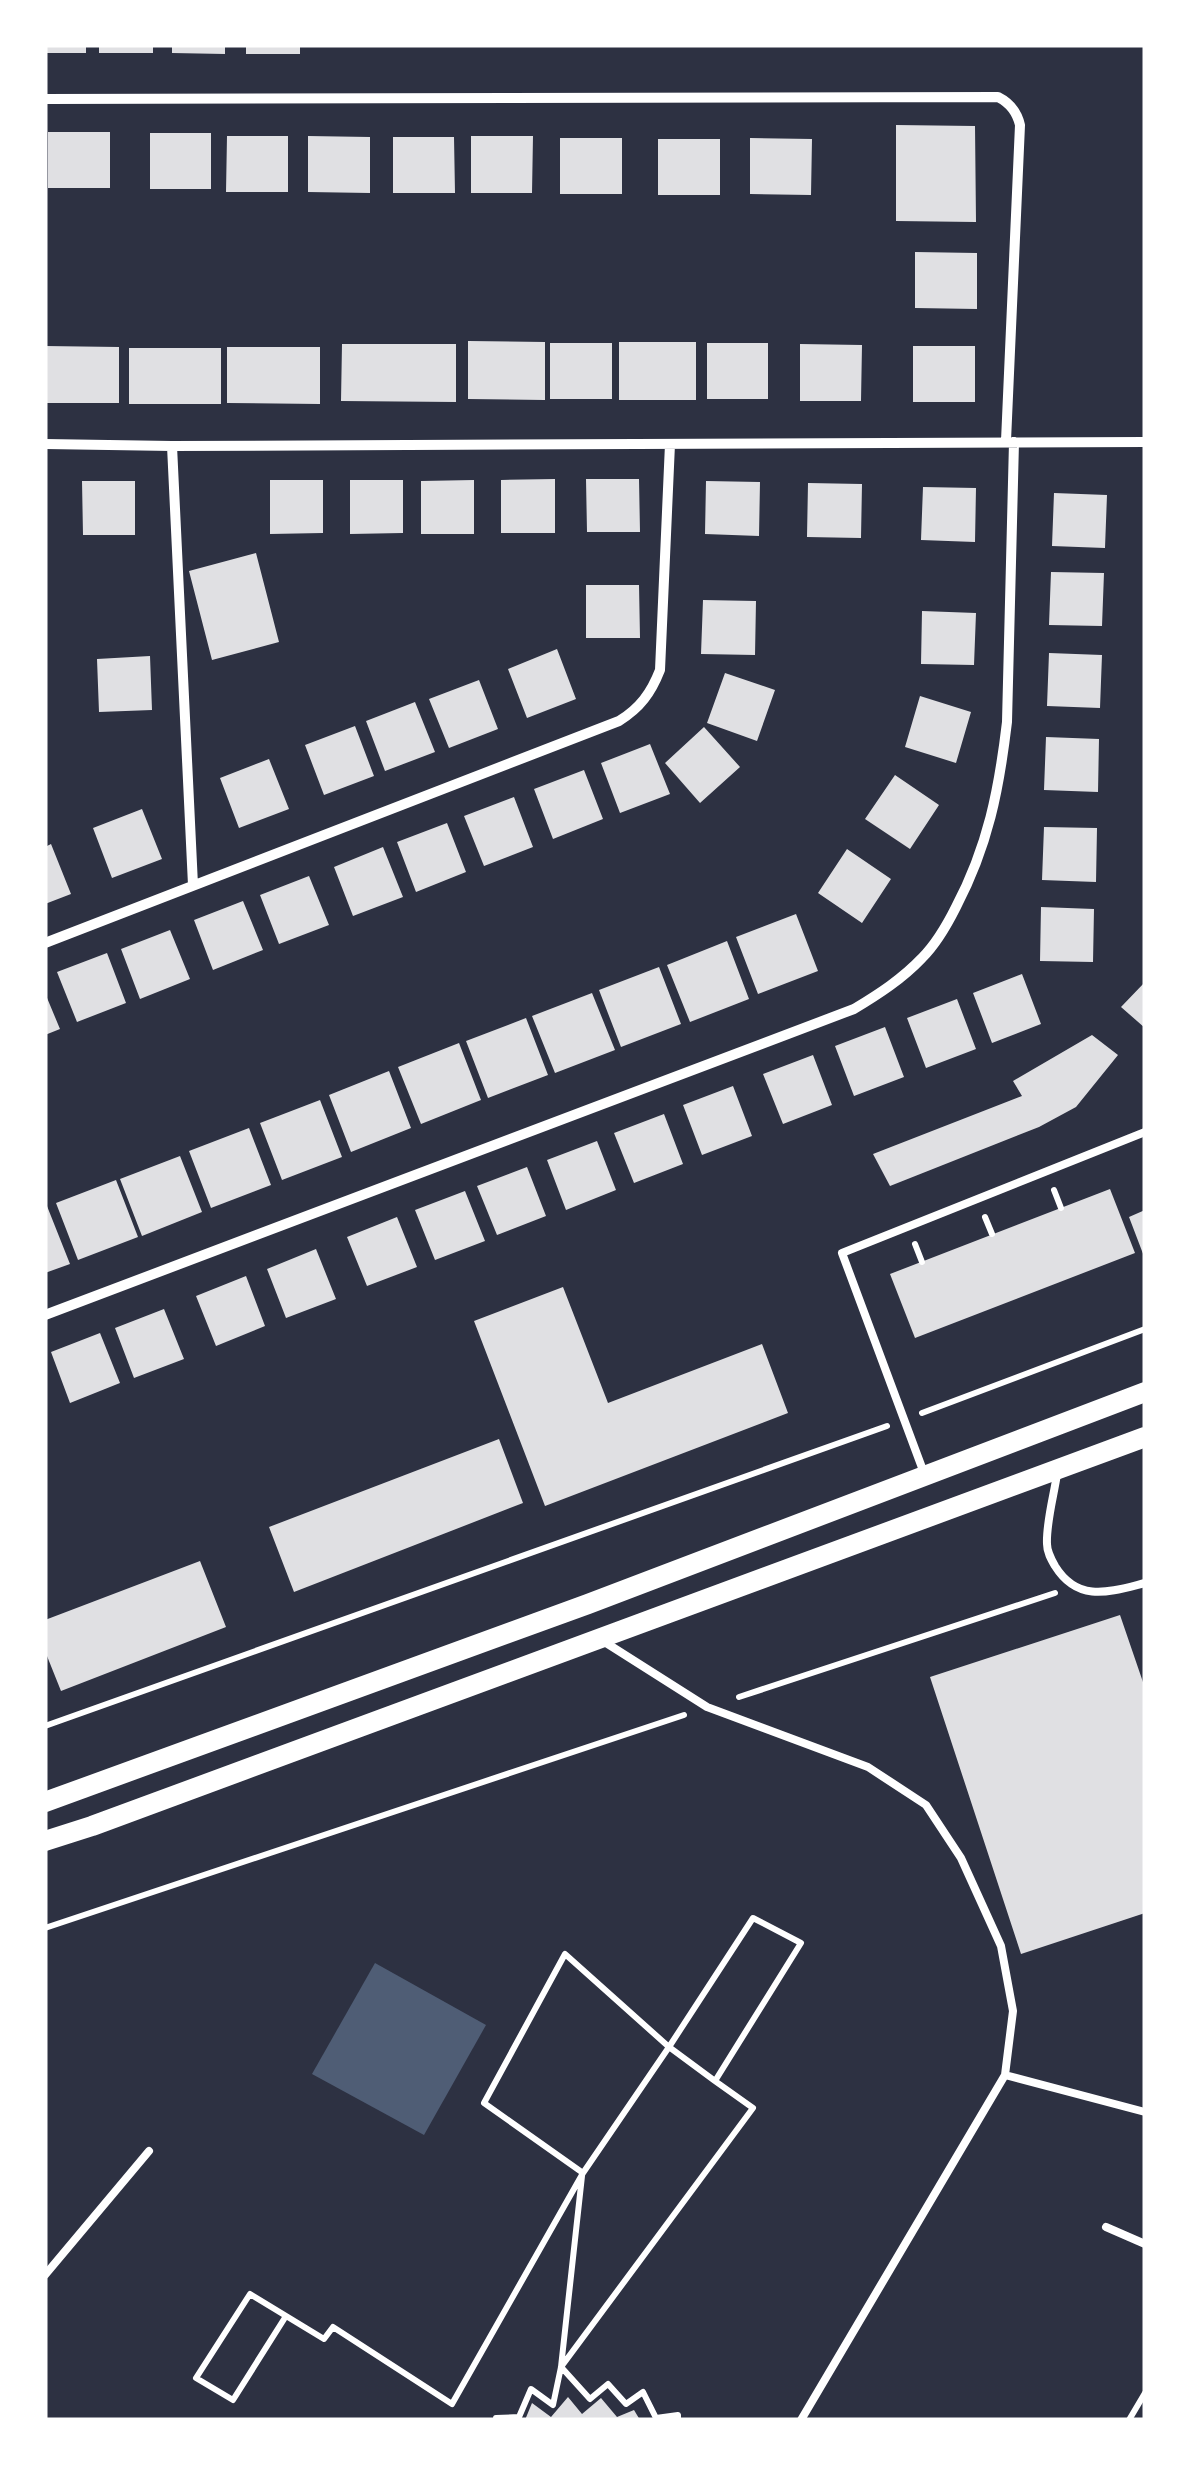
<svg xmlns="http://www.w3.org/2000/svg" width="1190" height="2465" font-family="'Sofia Sans Condensed',sans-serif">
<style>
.water{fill:#4f5d75}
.building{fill:#e0e0e3}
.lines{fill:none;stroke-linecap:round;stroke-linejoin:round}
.path{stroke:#fff;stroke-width:6}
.service{stroke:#fff;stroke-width:8}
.minor{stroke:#fff;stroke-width:10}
.secondary{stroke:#fff;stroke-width:20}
</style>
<rect width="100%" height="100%" fill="#2d3142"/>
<!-- water -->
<path class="water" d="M375 1963 486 2025 424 2135 312 2074Z"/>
<!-- building -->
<path class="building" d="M45 45H86V53H45Z
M99 45H153V53H99Z
M172 45H225V54L172 53Z
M246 45H300V54H246Z
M896 125 975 126 976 222 896 221Z
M48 132H110V188H48Z
M150 133H211V189H150Z
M227 136H288V192H226Z
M308 136 370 137V193L308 192Z
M471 136H533L532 193H471Z
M393 137H454L455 193H393Z
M560 138H622V194H560Z
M750 138 812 139 811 195 750 194Z
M658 139H720V195H658Z
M915 252 977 253V309L915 308Z
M468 341 545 342V400L468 399Z
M619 342H696V400H619Z
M550 343H612V399H550Z
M707 343H768V399H707Z
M342 344H456V402L341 401Z
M800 344 862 345 861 401H800Z
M45 346 119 347V403H45Z
M913 346H975V402H913Z
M227 347H320V404L227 403Z
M129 348H221V404H129Z
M555 479V533H501V480Z
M586 479H639L640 532H587Z
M270 480H323V533L270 534Z
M350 480H403V533L350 534Z
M474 480V534H421V481Z
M82 481H135V535H83Z
M706 481 760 482 759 536 705 534Z
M808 483 862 484 861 538 807 537Z
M923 487 976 488 975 542 921 540Z
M1054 493 1107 495 1105 548 1052 546Z
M256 553 279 642 212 660 189 571Z
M1051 572 1104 573 1102 626 1049 625Z
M586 585H639L640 638H586Z
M703 600 756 601 755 655 701 654Z
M922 611 976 613 974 665 921 664Z
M557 649 576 699 527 718 508 669Z
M1049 653 1102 655 1100 708 1047 706Z
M150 656 152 710 99 712 97 659Z
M725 673 775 690 757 741 707 723Z
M479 680 498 729 449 748 429 699Z
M920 696 971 712 956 763 905 747Z
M415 702 435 752 385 771 366 721Z
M355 726 374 776 324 795 305 745Z
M704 727 740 767 700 803 665 763Z
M1046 737 1099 739 1098 792 1044 790Z
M650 744 670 794 620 813 601 763Z
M269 759 289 809 239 828 220 778Z
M584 770 603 819 553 839 534 789Z
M895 775 939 805 910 849 865 819Z
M514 797 533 847 484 866 464 816Z
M142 809 162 859 112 878 93 828Z
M447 823 466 872 416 892 397 842Z
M1044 827 1097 828 1096 882 1042 880Z
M51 844 71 894 45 904V847Z
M383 847 403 897 353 916 334 867Z
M847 849 891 879 862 923 818 893Z
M309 876 329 925 279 944 260 895Z
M243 901 263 950 213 970 194 920Z
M1041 907 1094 909 1093 962 1040 961Z
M796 914 818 971 758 994 736 937Z
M170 930 190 979 140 999 121 949Z
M727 941 749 999 690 1022 667 965Z
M107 953 126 1003 77 1022 57 972Z
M659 967 681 1024 621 1047 599 990Z
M1022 974 1041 1024 992 1043 973 993Z
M1145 982V1028L1121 1007Z
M45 993 60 1029 45 1035Z
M592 993 615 1050 555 1073 532 1016Z
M957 999 976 1049 926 1068 907 1018Z
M526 1018 548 1075 488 1098 466 1041Z
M885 1027 904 1077 854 1096 835 1046Z
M1092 1035 1118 1055 1076 1107 1039 1127 890 1186 873 1154 1022 1096 1013 1081Z
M459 1043 481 1100 421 1124 398 1067Z
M813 1055 832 1105 783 1124 763 1074Z
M389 1071 411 1128 351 1152 329 1095Z
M733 1086 752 1136 702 1155 683 1105Z
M320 1100 342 1157 282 1180 260 1123Z
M664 1114 683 1164 634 1183 614 1133Z
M249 1128 271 1185 211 1208 189 1151Z
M597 1141 616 1190 566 1210 547 1160Z
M180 1156 202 1212 142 1236 120 1179Z
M527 1167 546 1216 497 1235 477 1186Z
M116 1180 138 1237 78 1260 56 1203Z
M1110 1189 1135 1253 915 1338 890 1274Z
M465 1191 485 1241 435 1260 415 1210Z
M45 1201 70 1264 45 1273Z
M1145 1210V1259L1129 1217Z
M397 1217 417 1267 367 1286 347 1237Z
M316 1249 336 1299 286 1318 267 1269Z
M246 1276 265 1326 216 1346 196 1296Z
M563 1287 608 1403 762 1344 788 1413 545 1506 474 1321Z
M164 1309 184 1359 134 1378 115 1328Z
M100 1333 120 1383 70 1403 51 1352Z
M499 1439 523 1503 294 1592 269 1527Z
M200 1561 226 1627 61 1691 45 1651V1620Z
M1120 1615 1145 1688V1913L1021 1954 930 1677Z
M568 2397 582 2414 601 2398 617 2417 634 2410 640 2420H525L532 2403 551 2417Z"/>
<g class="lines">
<!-- path -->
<path class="path" d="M1054 1190 1061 1208
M985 1217 992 1234
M915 1244 922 1262
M922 1413 1145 1329
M739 1697 1055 1593
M45 1726 887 1426
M45 1928 684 1715
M286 2316 233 2400 196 2378 250 2294 324 2339 333 2327 452 2404 583 2173 669 2047 715 2081
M561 2367 753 2108 715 2081 801 1943 753 1918 669 2047 565 1954 484 2103 583 2173
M562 2368 590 2399 608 2384 626 2404 643 2392 656 2418 678 2415V2420
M496 2420V2418L519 2417 531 2389 553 2405 561 2367 582 2176
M1129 2420 1145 2393"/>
<!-- service -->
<path class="service" d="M924 1473 842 1253 1145 1132
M1057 1474C1054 1495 1046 1523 1047 1544 1047 1552 1051 1559 1055 1566 1078 1603 1109 1592 1145 1583
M603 1641 707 1707 868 1767 926 1805 961 1858 1001 1946 1013 2011 1005 2075 801 2420
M1005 2075 1145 2112
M1106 2227 1145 2244
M45 2275 149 2151"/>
<!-- minor -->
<path class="minor" d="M45 99 998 97C1010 103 1017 112 1020 125L1006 441
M45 444 172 446 1145 442
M172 446 193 885
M45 943 619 721C640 708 651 693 660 670L670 444
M45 1315 854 1009C879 994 902 979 922 958 936 944 947 925 956 907 988 846 999 790 1007 722L1014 442"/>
<!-- secondary -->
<path class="secondary" d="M45 1802 588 1604 1145 1392
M45 1841 92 1826 1145 1437"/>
</g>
<!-- border -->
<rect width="1190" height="2465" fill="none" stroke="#ffffff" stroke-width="95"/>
</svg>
